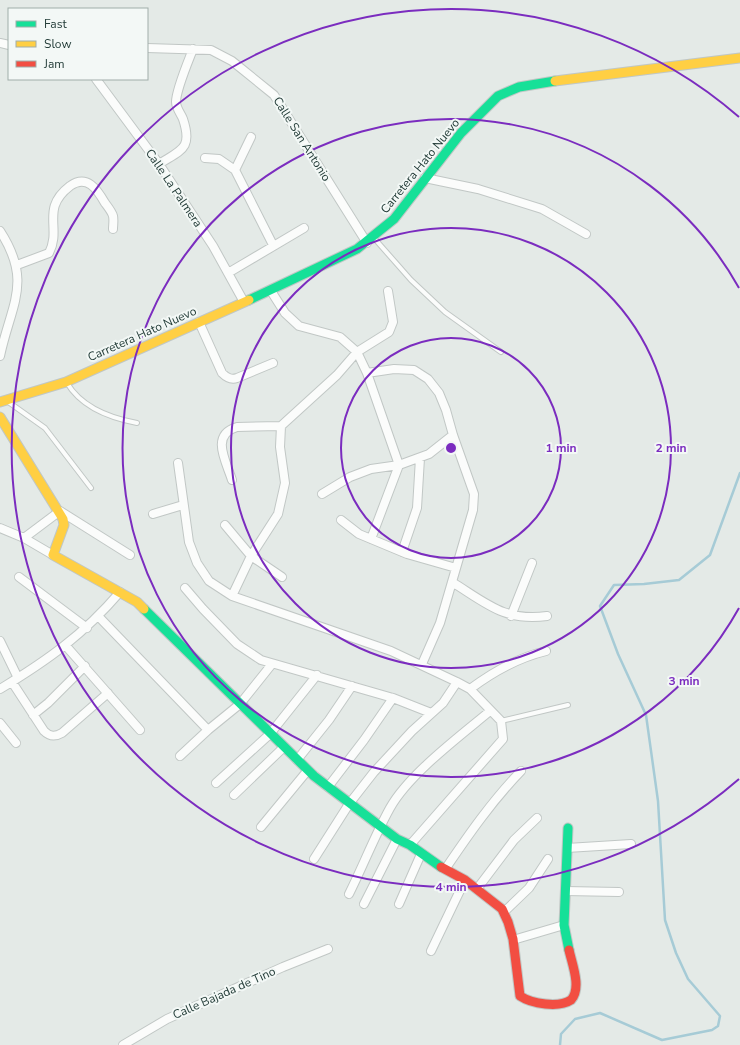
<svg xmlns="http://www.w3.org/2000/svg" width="740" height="1045" font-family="'Nunito Sans',sans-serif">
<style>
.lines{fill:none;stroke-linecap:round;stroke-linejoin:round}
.stream{stroke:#a6cbd6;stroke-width:2.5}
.lane-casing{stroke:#c1c7c5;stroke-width:6}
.street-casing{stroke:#c1c7c5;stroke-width:10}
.fast-casing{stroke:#c0c7c5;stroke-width:11}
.slow-casing{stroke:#c0c7c5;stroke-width:11}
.jam-casing{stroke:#c0c7c5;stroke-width:11}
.lane{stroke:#fbfcfb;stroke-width:4}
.street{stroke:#fbfcfb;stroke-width:8}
.fast{stroke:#16e098;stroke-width:9}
.slow{stroke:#ffcf43;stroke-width:9}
.jam{stroke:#f24e42;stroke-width:9}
.ring{fill:none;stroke:#7b2cbf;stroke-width:2}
.labels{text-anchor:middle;stroke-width:4;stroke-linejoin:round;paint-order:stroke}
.street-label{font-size:12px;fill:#233c38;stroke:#f3f8f6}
.centre{fill:#7b2cbf;stroke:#f3f8f6;stroke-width:2}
.ring-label{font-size:12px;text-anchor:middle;font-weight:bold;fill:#7b2cbf;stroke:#f3f8f6;stroke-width:4;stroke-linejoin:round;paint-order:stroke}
</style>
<rect width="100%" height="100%" fill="#e4eae7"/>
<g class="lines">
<!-- stream -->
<path class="stream" d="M560 1045 561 1034 575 1019 600 1013 662 1040 712 1030 718 1026 720 1016 688 979 676 953 665 920 658 801 646 715 618 654 600 606 614 585 644 584 679 580 710 555 740 473"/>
<!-- lane casing -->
<g class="lane-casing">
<path id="lane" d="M374 238 411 280 445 312 501 352
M67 383C82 408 110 418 137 423
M7 401 45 428 91 488
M501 721 568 705"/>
</g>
<!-- street casing -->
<g class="street-casing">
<path id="street" d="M0 43 9 45
M147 48 211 50 232 61 274 95 367 243
M96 79 159 164 213 246 244 302
M205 158 219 159 235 170 273 245
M159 164C181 150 193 149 183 119 181 114 176 108 176 102 176 90 188 62 193 49
M235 170 251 137
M425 178 478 189 542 209 586 234
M0 231C33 282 11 304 0 356
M17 265 49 253C62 228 40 209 70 186 87 174 97 189 105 203 108 207 112 212 113 216 114 220 113 225 113 229
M228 273 304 228
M271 291 285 313 299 326 340 337 357 352 367 373 399 465 429 454 453 435
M199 322 222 373C227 378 231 380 237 378L273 363
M367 373 394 369 414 370 428 379 439 393 446 410 453 435 474 494 473 510 440 623 422 664
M178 463 189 542 197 563 209 581 232 596 391 651 457 682 470 689 501 721 503 739 410 845
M232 480C226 461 210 435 237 427L281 426 337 375 357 352 389 332 393 322 388 291
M322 494 350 477 371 469 399 465 371 539
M153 514 183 505
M341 520 359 534 407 554 456 568
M225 525 251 556 282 577
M0 528 24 538 53 555
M24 538 60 511 130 555
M402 552 417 508 420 458
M19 577 87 628
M452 582C486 603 505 622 547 616
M185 588 203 609 237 644 261 660 393 698 431 713
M232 596 251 556 278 514 285 483 280 447 281 426
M511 616 532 563
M99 617 208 730
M0 641 18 678
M66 646 140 730
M12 682 44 731C50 737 55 737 62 733L108 693
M0 689C48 660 83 635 120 592
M470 689C494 671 517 658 546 651
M33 715 48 703 85 666
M0 723 16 743
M180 756 208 730 240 704 272 664
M297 760 329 720 352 686
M216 783 270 734 317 675
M328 787 364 740 393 698
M234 795 284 747
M261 827 308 770
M567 848 631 844
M314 859 349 804 374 772 412 731 443 703 457 682
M446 868C469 834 492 801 521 771
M477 889 514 840 537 818
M565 891 619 892
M349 894C363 866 375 835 390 808 409 774 460 736 490 711
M364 904 397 839
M399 904 421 854
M504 912 529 888 548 859
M513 940 564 925
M431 951 465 880
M123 1045 167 1019 283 967 328 949"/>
</g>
<!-- fast casing -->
<g class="fast-casing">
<path id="fast" d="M249 300 357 249 394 219 461 133 498 96 519 87 555 81
M144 609 314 776 397 839 410 845 441 867
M568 828 564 925 569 950"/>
</g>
<!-- slow casing -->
<g class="slow-casing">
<path id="slow" d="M555 81 740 58
M0 402 66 382 249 300
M0 417 63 519 64 525 53 555 137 602 144 609"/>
</g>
<!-- jam casing -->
<g class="jam-casing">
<path id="jam" d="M441 867 465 880 502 909 508 922 513 939 520 996C532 1004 559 1008 571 1000 582 988 572 964 569 950"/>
</g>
<!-- lane -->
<use href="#lane" class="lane"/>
<!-- street -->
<use href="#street" class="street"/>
<!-- fast -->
<use href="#fast" class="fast"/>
<!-- slow -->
<use href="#slow" class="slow"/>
<!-- jam -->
<use href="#jam" class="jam"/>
</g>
<!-- distance rings -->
<g class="ring">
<circle cx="451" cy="448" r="110"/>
<circle cx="451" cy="448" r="220"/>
<path d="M739 608A329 329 0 1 1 739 288"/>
<path d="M739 779A439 439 0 1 1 739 117"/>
</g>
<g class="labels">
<!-- street labels -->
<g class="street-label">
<text transform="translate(302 139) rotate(58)" y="4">Calle San Antonio</text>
<text transform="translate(420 166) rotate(-51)" y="4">Carretera Hato Nuevo</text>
<text transform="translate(174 188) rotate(56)" y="4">Calle La Palmera</text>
<text transform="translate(142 334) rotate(-24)" y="4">Carretera Hato Nuevo</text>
<text transform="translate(224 993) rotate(-24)" y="4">Calle Bajada de Tino</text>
</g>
</g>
<circle cx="451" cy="448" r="6" class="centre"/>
<g class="ring-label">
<text x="561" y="452">1 min</text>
<text x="671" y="452">2 min</text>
<text x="684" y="685">3 min</text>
<text x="451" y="891">4 min</text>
</g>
<!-- legend -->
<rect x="8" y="8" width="140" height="72" fill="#f3f8f6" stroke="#a0adaa"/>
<rect x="16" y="21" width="20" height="6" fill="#16e098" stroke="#a0adaa"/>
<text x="44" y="28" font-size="12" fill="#233c38">Fast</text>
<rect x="16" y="41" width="20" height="6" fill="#ffcf43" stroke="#a0adaa"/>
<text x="44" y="48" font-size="12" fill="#233c38">Slow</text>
<rect x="16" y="61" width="20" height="6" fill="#f24e42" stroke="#a0adaa"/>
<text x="44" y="68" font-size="12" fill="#233c38">Jam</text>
</svg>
